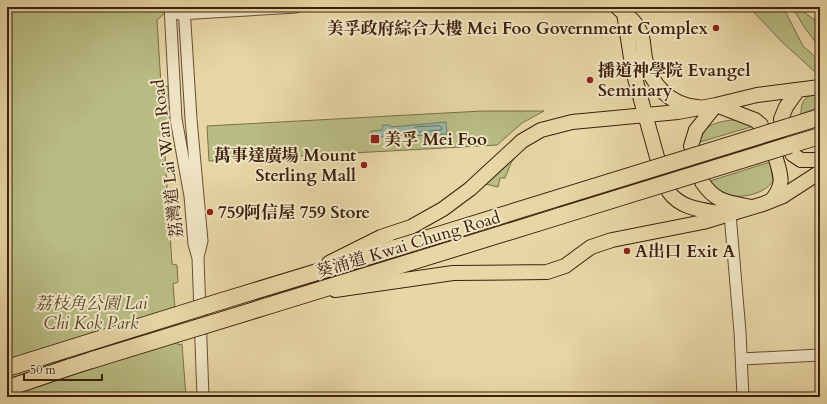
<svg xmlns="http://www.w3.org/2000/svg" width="827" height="404" font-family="Cardo,'Noto Serif TC',serif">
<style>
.green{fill:#b9bd84;stroke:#7a6e48}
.water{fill:#97b9aa;stroke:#737c6b}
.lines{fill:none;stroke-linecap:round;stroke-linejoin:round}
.shore{stroke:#6a6c5c;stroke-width:1}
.minor-casing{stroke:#674e33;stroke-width:13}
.major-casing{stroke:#3c200d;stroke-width:16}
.highway-casing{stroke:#3c200d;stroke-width:18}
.minor{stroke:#f0e5c5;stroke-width:11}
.major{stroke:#e8d7a6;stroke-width:14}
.highway{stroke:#e8d7a6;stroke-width:16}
.highway-bridge-casing{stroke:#3c200d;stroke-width:18;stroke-linecap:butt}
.highway-bridge{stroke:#e8d7a6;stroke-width:16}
.poi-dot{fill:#8f2418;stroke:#f0e5c5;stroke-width:1.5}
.labels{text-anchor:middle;stroke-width:4;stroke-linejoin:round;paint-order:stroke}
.poi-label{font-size:17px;font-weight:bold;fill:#3c200d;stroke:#f0e5c5;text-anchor:start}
.street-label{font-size:17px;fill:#3c200d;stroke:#f0e5c5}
.park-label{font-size:17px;font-style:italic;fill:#5b472b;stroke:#f0e5c5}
</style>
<rect width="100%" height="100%" fill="#e8d7a6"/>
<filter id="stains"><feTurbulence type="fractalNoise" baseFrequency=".005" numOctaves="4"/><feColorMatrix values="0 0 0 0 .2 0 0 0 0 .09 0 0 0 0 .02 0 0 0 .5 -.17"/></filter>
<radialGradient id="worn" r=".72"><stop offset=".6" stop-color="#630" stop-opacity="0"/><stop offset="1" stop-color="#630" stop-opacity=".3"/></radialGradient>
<!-- green -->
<path class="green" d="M7 7H165L167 11 157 20 161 85 175 88 174 118 163 124 172 264 177 265 178 282 173 284 178 345 182 344 186 397H7Z
M749 7H783L803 46 820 61V70L814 71 782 42Z
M792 7H797L820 24V48L805 28Z
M820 93V107L801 114C801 99 807 95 820 93Z
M482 111H544L522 123 497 145 209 161 207 126Z
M731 120 743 121 754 126 700 142C704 124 715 123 731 120Z
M520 151 511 163 505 178H500L498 187 486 184Z
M770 162 773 181C764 195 736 201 721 192 716 190 713 185 710 181Z"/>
<!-- water -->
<path class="water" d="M446 122 447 134 413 136V134L372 138 371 131 382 130 383 125H390L391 127Z"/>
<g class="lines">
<!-- shore -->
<path class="shore" d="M440 126 442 128 441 130 416 132 414 130 416 127Z"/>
<!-- minor casing -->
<g class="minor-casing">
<path id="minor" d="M170 7 176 119 190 196 194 244 198 258 203 397
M184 7 191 119 202 241 198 257
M179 14 296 7
M730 214 740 332 743 397
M742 359 820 355"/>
</g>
<!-- major casing -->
<g class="major-casing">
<path id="major" d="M617 7C623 13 633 18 637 26 644 36 643 47 645 58 650 84 671 106 698 107
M624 13 633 71 657 157
M716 105 755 120 761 125
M781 119 786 107 798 90
M691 146 696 130 716 105
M792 154 801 160H820
M702 182C716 203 728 202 751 207
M669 192C682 210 705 210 726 214
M771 201C784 185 782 178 776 159
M329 263 381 237 411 227 443 209 470 189 522 141 541 130 572 122 678 112 716 105 757 95 820 87
M335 290 453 273 547 272 565 266 591 247 612 240 703 222 763 204 783 196 820 172"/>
</g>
<!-- highway casing -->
<g class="highway-casing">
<path id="highway" d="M790 145 820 136
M222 301 396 248
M271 305 560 216
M70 367 92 360"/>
</g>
<!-- minor -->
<use href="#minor" class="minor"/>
<!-- major -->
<use href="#major" class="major"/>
<!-- highway -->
<use href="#highway" class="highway"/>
<!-- highway-bridge casing -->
<g class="highway-bridge-casing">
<path id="highway-bridge" d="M560 216 790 145
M396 248 817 118
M92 360 271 305
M7 368 222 301
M14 386 70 367"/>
</g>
<!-- highway-bridge -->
<use href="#highway-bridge" class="highway-bridge"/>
</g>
<!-- markers -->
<g class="poi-dot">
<circle cx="716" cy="28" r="4"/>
<circle cx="590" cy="80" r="4"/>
<rect x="370" y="134" width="10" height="10" rx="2"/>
<circle cx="364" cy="165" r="4"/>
<circle cx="210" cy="212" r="4"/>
<circle cx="627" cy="251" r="4"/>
</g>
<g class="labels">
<!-- poi labels -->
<g class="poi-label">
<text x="708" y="34" text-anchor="end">美孚政府綜合大樓 Mei Foo Government Complex</text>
<text x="598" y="76">播道神學院 Evangel<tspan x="598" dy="20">Seminary</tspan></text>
<text x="384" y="145">美孚 Mei Foo</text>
<text x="356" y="161" text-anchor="end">萬事達廣場 Mount<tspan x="356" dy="20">Sterling Mall</tspan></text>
<text x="218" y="218">759阿信屋 759 Store</text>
<text x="635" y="257">A出口 Exit A</text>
</g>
<!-- street labels -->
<g class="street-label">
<text transform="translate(167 159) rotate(-97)" y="6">荔灣道 Lai Wan Road</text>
<text transform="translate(408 244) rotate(-17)" y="6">葵涌道 Kwai Chung Road</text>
</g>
<!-- park labels -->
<g class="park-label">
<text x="91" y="309">荔枝角公園 Lai<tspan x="91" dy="20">Chi Kok Park</tspan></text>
</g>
</g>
<!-- margin -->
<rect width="827" height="404" fill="none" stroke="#e8d7a6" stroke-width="24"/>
<rect x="8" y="8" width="811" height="388" fill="none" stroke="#3c200d" stroke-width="2"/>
<rect x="12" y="12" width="803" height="380" fill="none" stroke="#3c200d"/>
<!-- scale -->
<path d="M24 374v6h78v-6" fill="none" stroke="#3c200d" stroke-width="2"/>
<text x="30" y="374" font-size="12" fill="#3c200d" stroke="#f0e5c5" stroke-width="3" paint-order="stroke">50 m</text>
<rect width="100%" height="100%" filter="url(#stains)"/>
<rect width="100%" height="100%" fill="url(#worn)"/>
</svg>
